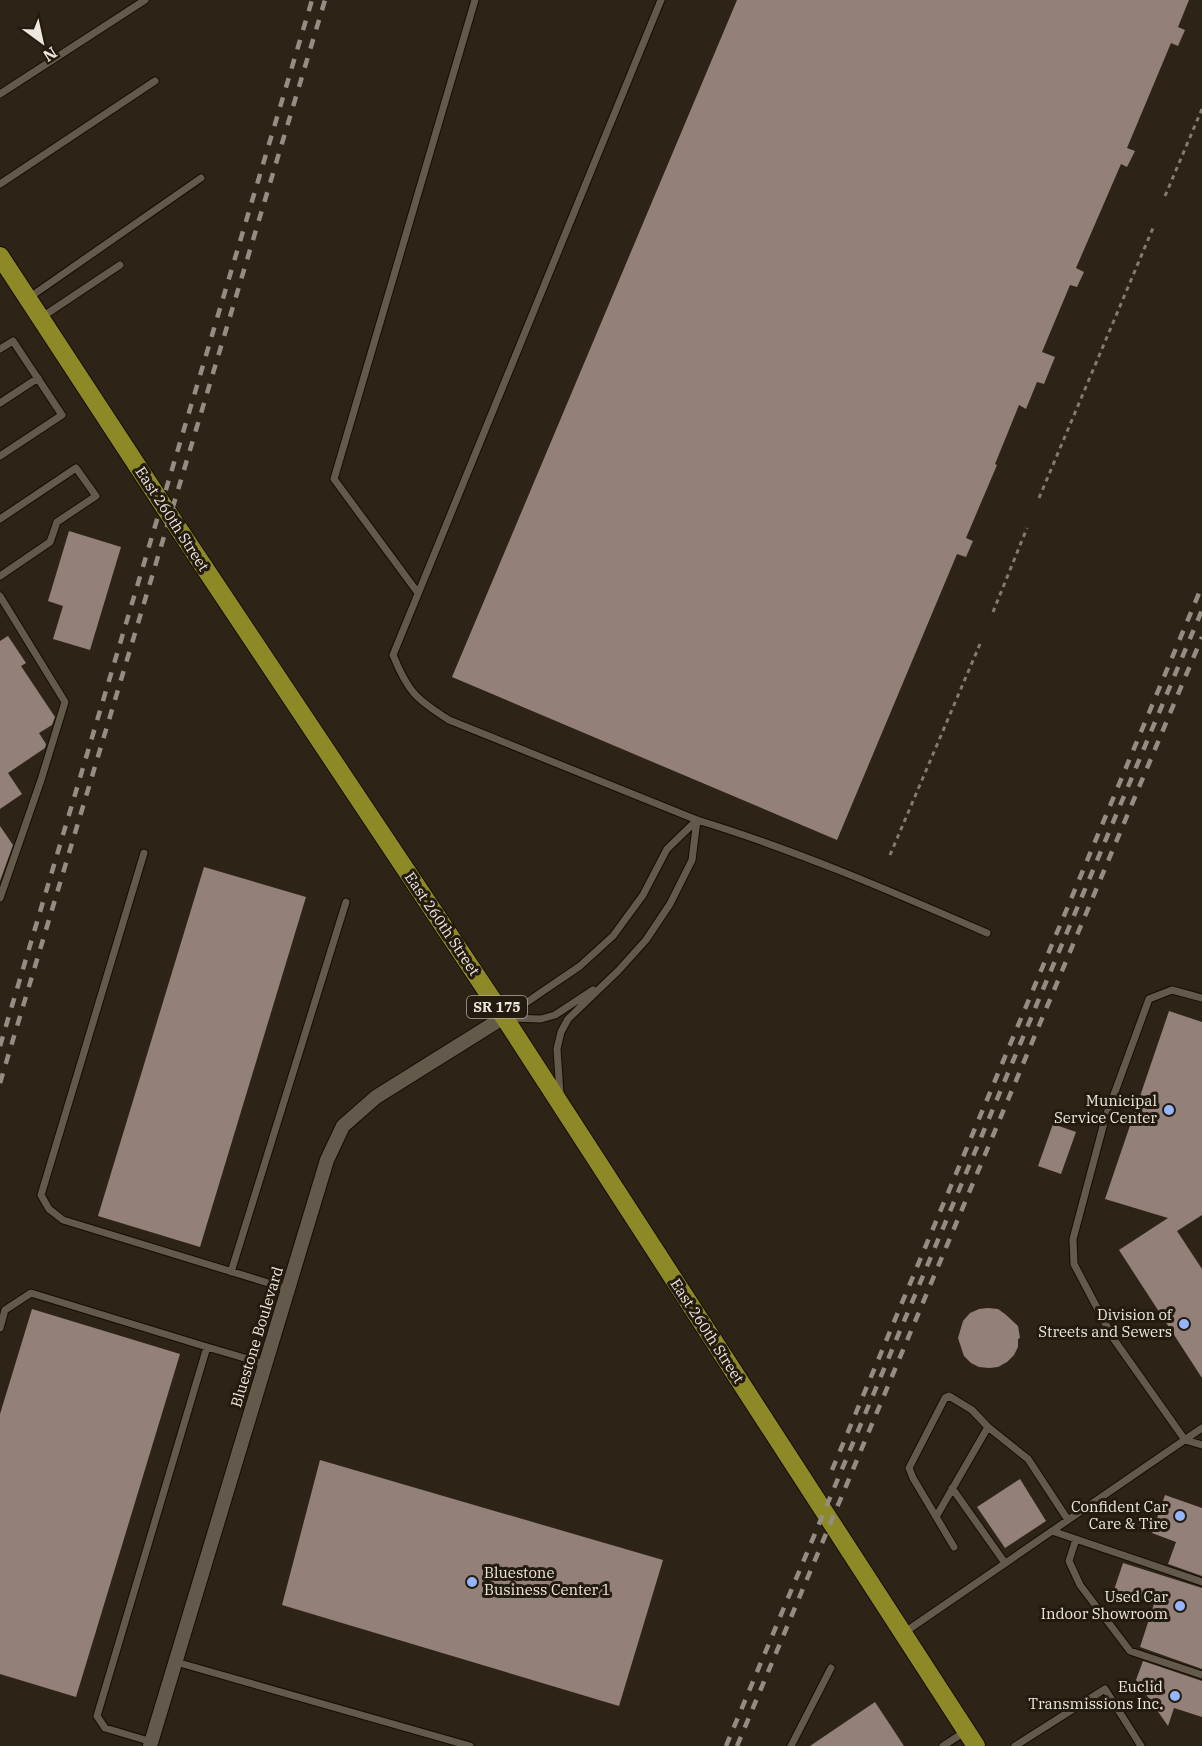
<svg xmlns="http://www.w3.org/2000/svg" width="1202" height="1746" font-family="'IBM Plex Serif',serif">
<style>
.building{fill:#938179}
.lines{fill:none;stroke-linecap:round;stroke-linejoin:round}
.lane-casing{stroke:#150d03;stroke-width:9}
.street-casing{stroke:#150d03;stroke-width:16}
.primary-casing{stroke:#150d03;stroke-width:20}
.path{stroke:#827b70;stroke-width:3;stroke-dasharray:4.5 4.5;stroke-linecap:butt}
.lane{stroke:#645a4c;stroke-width:7}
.street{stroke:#645a4c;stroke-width:14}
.primary{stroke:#8c8926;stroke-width:18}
.rail{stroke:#958d83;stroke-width:4.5;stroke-dasharray:10 10;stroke-linecap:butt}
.poi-dot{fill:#95b6fd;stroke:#231b0e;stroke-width:2}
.labels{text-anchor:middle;stroke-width:6;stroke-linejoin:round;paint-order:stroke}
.shield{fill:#231b0e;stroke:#b0aaa0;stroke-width:1.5}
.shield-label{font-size:14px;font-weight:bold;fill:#ede7df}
.street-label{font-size:15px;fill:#ede7df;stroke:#231b0e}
.poi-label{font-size:15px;fill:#ede7df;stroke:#231b0e;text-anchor:end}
</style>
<rect width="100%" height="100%" fill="#2d2417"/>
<!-- building -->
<path class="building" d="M737 0H1189L1178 27 1185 30 1178 46 1171 43 1127 148 1135 151 1127 167 1121 164 1076 268 1084 272 1077 287 1070 285 1042 352 1055 357 1044 384 1037 382 1026 409 1019 405 995 464 997 465 966 538 973 541 966 557 957 554 837 840 452 677Z
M69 531 121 547 90 650 53 639 63 606 48 601Z
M8 636 26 663 21 666 55 717 52 725 39 733 46 744 45 748 8 773 22 794 0 809V641Z
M0 826 13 845 0 881Z
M204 867 306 897 200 1247 98 1216Z
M1169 1011 1202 1022V1215L1177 1231 1202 1269V1378L1119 1250 1168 1218 1105 1199Z
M1053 1124 1076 1132 1061 1174 1038 1166Z
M988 1308 998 1309 1005 1314 1018 1326 1020 1338 1018 1339V1347L1014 1355 1007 1362 998 1367 989 1368 979 1367 971 1363 964 1356 958 1338 963 1321 970 1313 979 1309Z
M32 1309 180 1354 76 1697 0 1674V1414Z
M320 1460 663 1560 619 1706 282 1605Z
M1020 1479 1046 1521 1005 1548 977 1507Z
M1165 1495 1202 1508V1576L1168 1564 1176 1542 1152 1533Z
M1123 1563 1202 1588V1669L1140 1647 1154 1604 1114 1590Z
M1143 1661 1202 1681V1717L1174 1708 1168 1726 1136 1680Z
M875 1702 904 1746H810Z"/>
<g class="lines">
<!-- lane casing -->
<g class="lane-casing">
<path id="lane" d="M661 0 393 655C408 692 416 699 449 720L697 820C796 850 893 892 987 933
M0 94 145 0
M0 184 155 81
M30 297 201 178
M42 317 120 265
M0 349 13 341 62 415 0 456
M0 403 38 378
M0 519 76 468 96 496 57 522 50 542 0 576
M418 593 334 479 475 0
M0 596 65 702 41 780 0 898
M144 853 41 1195 49 1209 63 1220 288 1289
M1202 998 1172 990 1149 999 1105 1119 1073 1239 1074 1264 1113 1338 1185 1440 1202 1445
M505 1017 580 966 613 936 643 895 667 849 697 820
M507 1018 541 1019 555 1015 593 990
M560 1094 557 1049 561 1032 568 1019 618 971 646 940 670 904 692 860 697 820
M231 1272 346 902
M0 1328 5 1310 31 1293 207 1347
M952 1488 1005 1563
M936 1517 988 1427
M1052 1531 1202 1582
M1076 1539 1069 1561 1080 1585 1130 1651 1202 1675
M954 1547 913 1478 909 1468 945 1398 949 1396 972 1410 988 1427 1028 1459 1068 1520
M905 1632 1202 1428
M176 1662 470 1746
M152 1742 105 1728 97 1716 207 1347 265 1364
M791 1746 831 1668
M943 1746 966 1731
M1015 1746 1105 1689 1141 1746"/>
</g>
<!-- street casing -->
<g class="street-casing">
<path id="street" d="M150 1746 327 1160 343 1126 376 1097 504 1017"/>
</g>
<!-- primary casing -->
<g class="primary-casing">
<path id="primary" d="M0 256 178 528 504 1017 976 1746"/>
</g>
<!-- path -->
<path class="path" d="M1165 196 1202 109
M1039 498 1153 228
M993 612 1027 528
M890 855 980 644"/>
<!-- lane -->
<use href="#lane" class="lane"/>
<!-- street -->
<use href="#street" class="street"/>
<!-- primary -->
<use href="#primary" class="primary"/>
<!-- rail -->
<path class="rail" d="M0 1046 312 0
M0 1083 325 0
M832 1470 1202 586
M726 1746 1202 610
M737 1746 1202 637"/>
</g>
<!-- markers -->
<g class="poi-dot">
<circle cx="1169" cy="1110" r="6"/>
<circle cx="1184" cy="1324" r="6"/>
<circle cx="1180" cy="1516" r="6"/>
<circle cx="472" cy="1582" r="6"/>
<circle cx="1180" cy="1606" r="6"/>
<circle cx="1175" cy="1696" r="6"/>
</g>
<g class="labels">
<!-- shield labels -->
<rect class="shield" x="467" y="996" width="60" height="22" rx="4.5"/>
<g class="shield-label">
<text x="497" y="1012">SR 175</text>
</g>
<!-- street labels -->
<g class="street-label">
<text transform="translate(172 519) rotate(57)" y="5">East 260th Street</text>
<text transform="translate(442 924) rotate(56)" y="5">East 260th Street</text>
<text transform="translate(707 1331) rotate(57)" y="5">East 260th Street</text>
<text transform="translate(257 1337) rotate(-73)" y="5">Bluestone Boulevard</text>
</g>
<!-- poi labels -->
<g class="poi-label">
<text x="1157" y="1106">Municipal<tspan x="1157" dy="17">Service Center</tspan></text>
<text x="1172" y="1320">Division of<tspan x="1172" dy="17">Streets and Sewers</tspan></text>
<text x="1168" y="1512">Confident Car<tspan x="1168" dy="17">Care &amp; Tire</tspan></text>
<text x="484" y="1578" text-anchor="start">Bluestone<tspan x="484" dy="17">Business Center 1</tspan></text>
<text x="1168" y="1602">Used Car<tspan x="1168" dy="17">Indoor Showroom</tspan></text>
<text x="1163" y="1692">Euclid<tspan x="1163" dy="17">Transmissions Inc.</tspan></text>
</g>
</g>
<!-- north arrow -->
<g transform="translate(42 42) rotate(147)" stroke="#231b0e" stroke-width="4.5" paint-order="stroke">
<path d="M0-4.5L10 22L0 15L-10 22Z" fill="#ede7df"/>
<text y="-9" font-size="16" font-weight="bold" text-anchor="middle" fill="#ede7df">N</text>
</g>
</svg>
